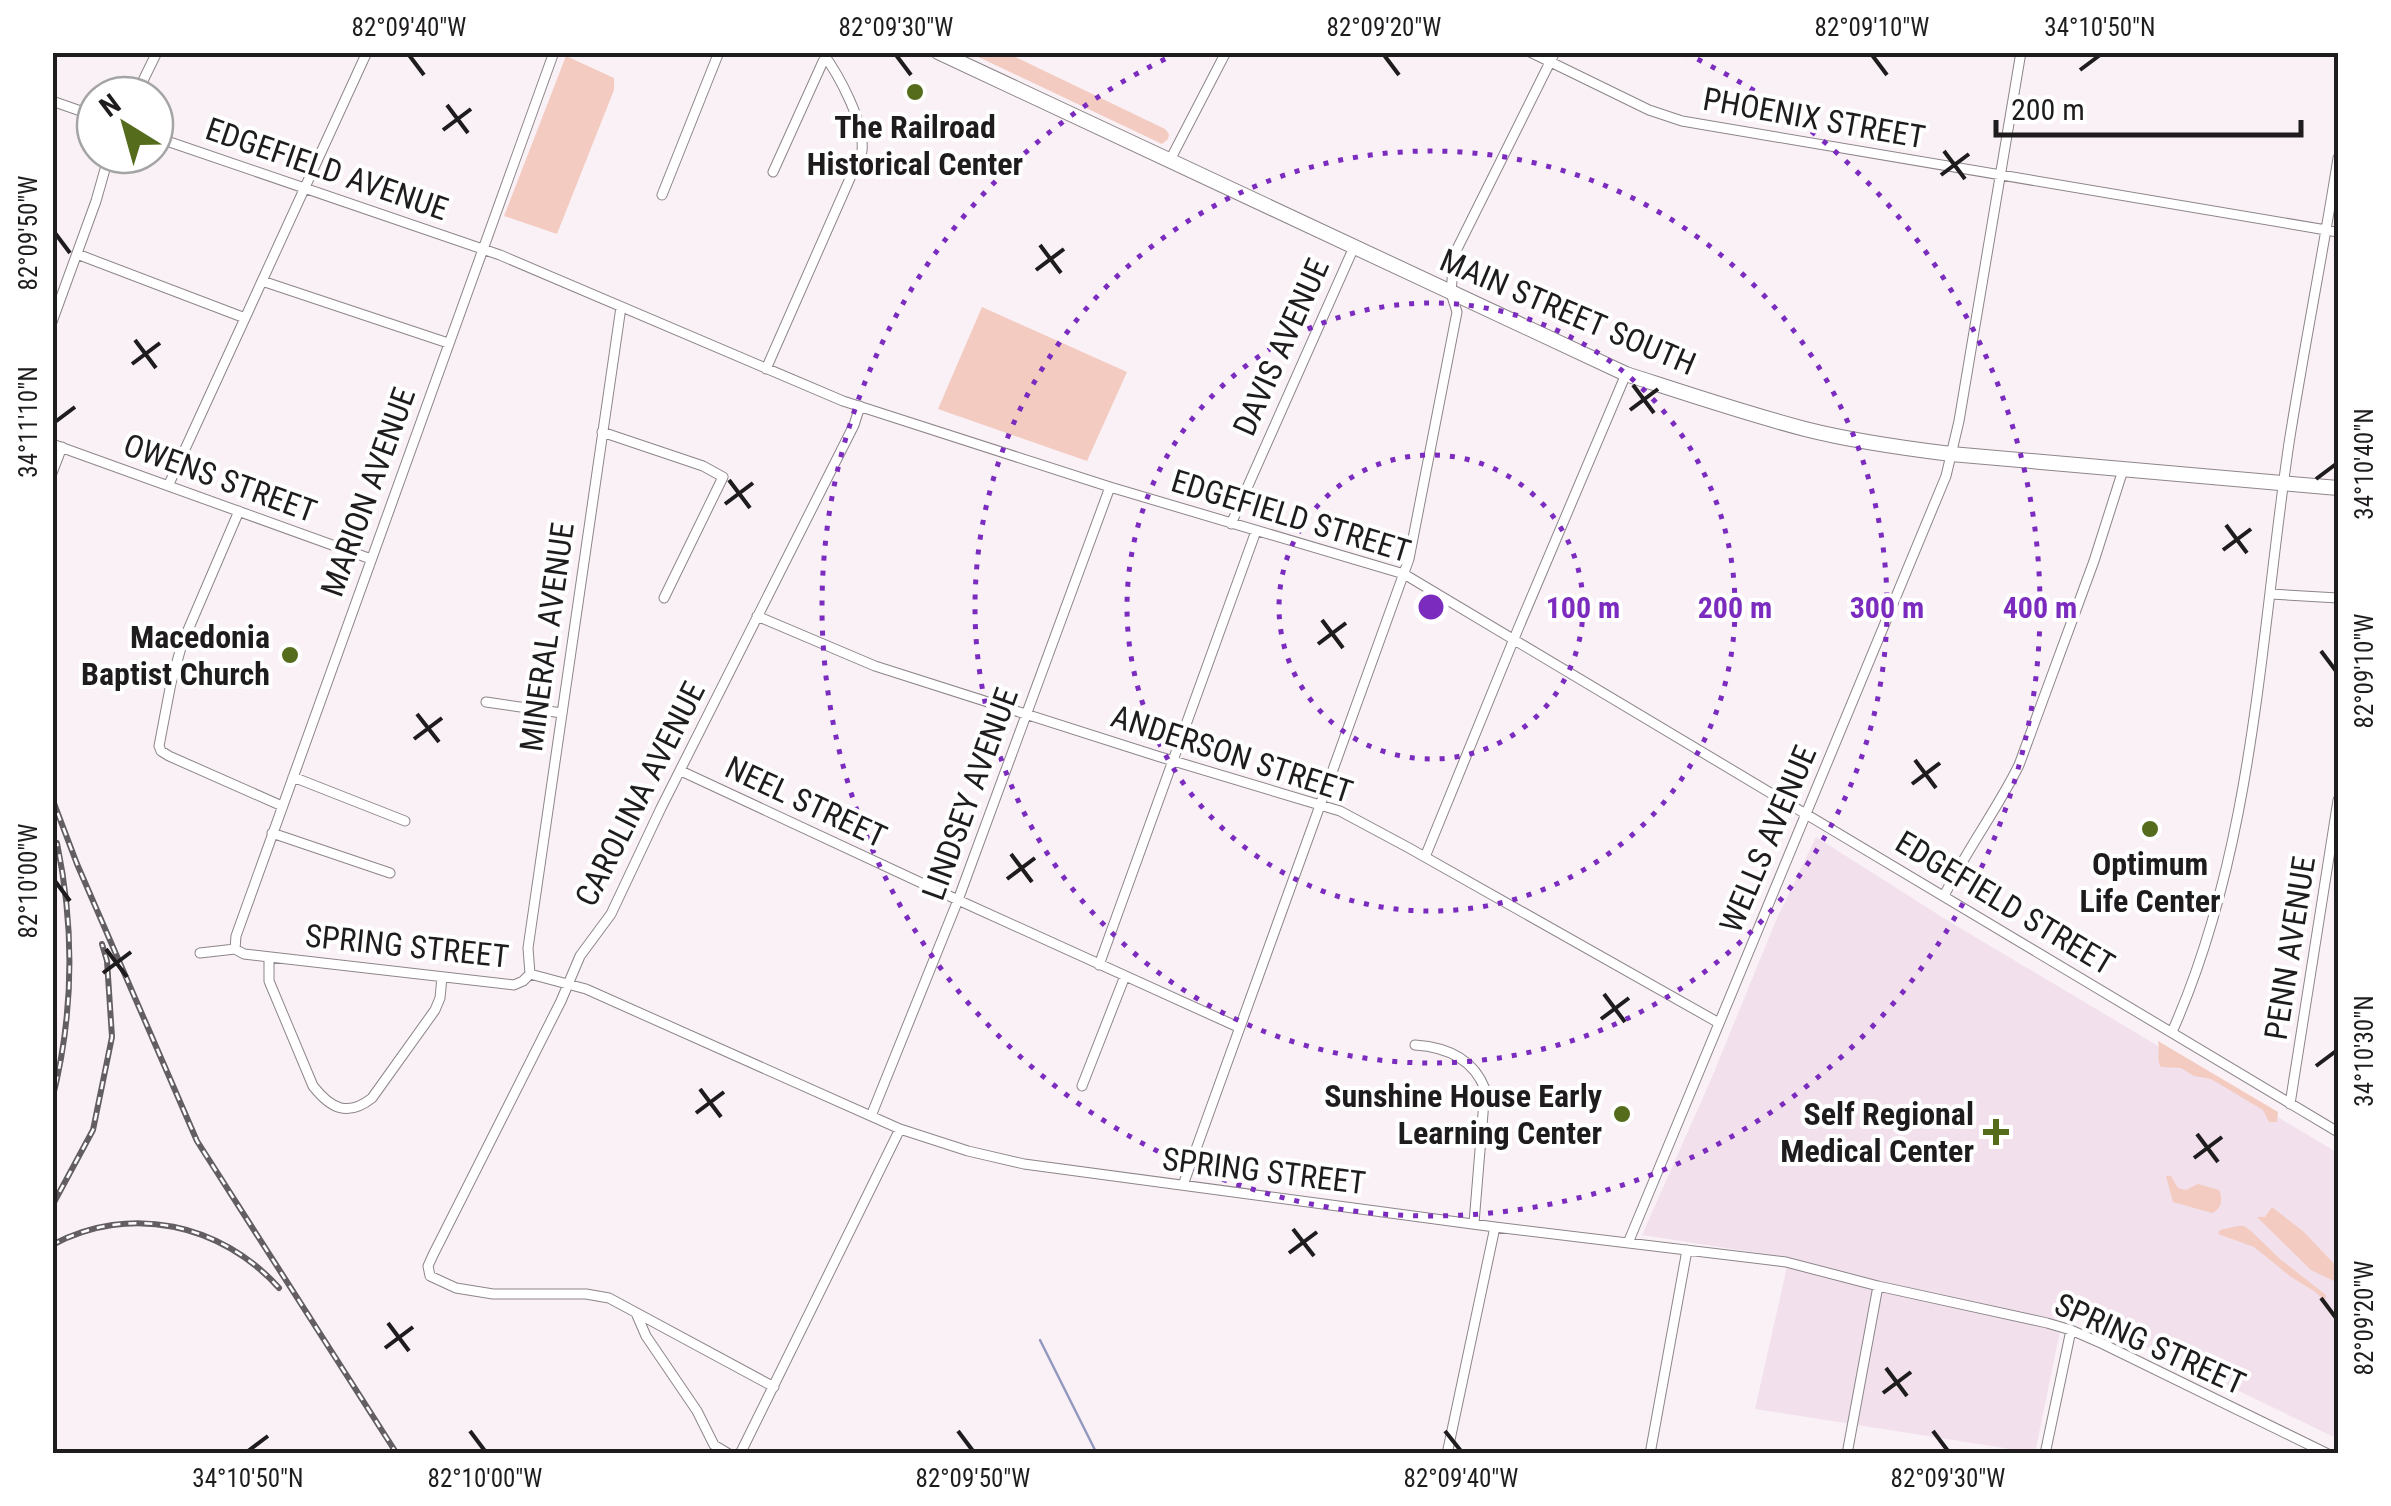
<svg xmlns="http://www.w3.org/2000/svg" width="2391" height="1506" font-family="'Roboto Condensed',sans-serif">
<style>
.built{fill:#f2e1ec}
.green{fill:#f3cbc0}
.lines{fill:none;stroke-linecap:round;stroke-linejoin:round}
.stream{stroke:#9398bf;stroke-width:2.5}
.minor-casing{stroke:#8d858a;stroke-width:11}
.primary-casing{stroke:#8d858a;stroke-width:16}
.minor{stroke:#fff;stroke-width:9}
.primary{stroke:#fff;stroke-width:14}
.rail-casing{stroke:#635e61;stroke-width:6}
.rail{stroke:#fff;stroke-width:2.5;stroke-dasharray:8;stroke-linecap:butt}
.ticks{fill:none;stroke:#1f1c1e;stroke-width:4}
.ring{fill:none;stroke:#7b2cbf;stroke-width:5;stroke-dasharray:5 10}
.poi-dot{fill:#546c1c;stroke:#fff;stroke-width:4}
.labels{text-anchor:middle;stroke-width:8;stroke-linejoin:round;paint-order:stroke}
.street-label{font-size:32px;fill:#1f1c1e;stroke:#fff}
.poi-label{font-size:32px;font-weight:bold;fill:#1f1c1e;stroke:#fff;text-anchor:end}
.centre{fill:#7b2cbf;stroke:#fff;stroke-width:5}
.ring-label{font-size:30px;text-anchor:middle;font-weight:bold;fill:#7b2cbf;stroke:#fff;stroke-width:8;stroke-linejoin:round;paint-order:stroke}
.neatline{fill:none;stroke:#1f1c1e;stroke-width:4}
.ticks-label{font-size:25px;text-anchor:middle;fill:#1f1c1e}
</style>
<rect width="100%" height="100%" fill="#faf1f7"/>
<!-- built -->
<path class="built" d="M1816 837 1950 922 2338 1153V1439L2162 1354 2064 1312 2035 1453 1755 1409 1789 1258 1642 1235 1712 1077 1777 918Z"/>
<!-- green -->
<path class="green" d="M970 53H1007L1165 129 1169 134 1168 139 1162 144Z
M566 56 614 78V90L557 234 504 216Z
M982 307 1127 372 1087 461 938 409Z
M2158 1041 2278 1112 2277 1122H2269L2263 1110 2211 1079 2194 1076 2181 1068 2161 1067C2156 1060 2160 1050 2158 1041Z
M2166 1176H2171L2178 1188 2186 1190 2198 1184 2219 1190C2223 1199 2222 1209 2212 1213L2173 1202Z
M2272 1207 2304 1232 2338 1268V1283L2311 1270 2257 1217H2265Z
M2238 1226H2244L2251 1231 2280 1259 2326 1295 2325 1301 2314 1291 2291 1277 2254 1247 2218 1234 2220 1230Z"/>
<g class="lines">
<!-- stream -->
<path class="stream" d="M1040 1340 1097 1454"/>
<!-- minor casing -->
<g class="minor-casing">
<path id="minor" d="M1530 52 1649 110 1682 121 2338 232
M136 95 157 52
M52 101 95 116
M155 137 500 255 843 401 1110 487 1404 574 2338 1132
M1169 162 1226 52
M773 172 825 57
M662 195 719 52
M77 254 245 318
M262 281 448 343
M52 322 96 201 109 155
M766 369 862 151C865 123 839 75 822 52
M602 432 703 466 723 477 664 598
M52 444 371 559
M52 473 62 447
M169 484 367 52
M239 511 182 644 171 683 159 746 161 751 169 756 282 806
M1231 524 1354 247
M2271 594 2338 598
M757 616 875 666 1157 756 1340 811 1409 848 1719 1023
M486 702 562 713
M681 771 958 900 1238 1027
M293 777 405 821
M272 833 390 873
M1425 857 1518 629 1626 374
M1944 896C1966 850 1997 810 2019 765L2094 561 2123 470
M235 949 236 936 554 52
M200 953 235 949 244 954 514 985 523 981 530 974 586 989 900 1129 968 1151 1024 1164 1495 1227 1786 1262 1878 1286 2047 1323 2071 1330 2103 1344 2328 1454
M269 957V981L313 1086C331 1109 348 1117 372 1098L435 1010 440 998 442 977
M1099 965 1256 531
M530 974 528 948 621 307
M2172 1032C2254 848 2260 640 2289 443 2304 348 2323 253 2338 158
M1415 1045C1446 1047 1473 1058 1485 1089L1474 1223
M1082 1086 1125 976
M2290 1104 2338 800
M871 1116 958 900 1110 487
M1183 1185 1409 559 1457 312 1451 293 1454 255 1555 52
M1628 1243 1946 476 1959 421 2021 52
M636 1313 646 1336 697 1411 714 1445 729 1454
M774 1387 609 1298 586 1294H493L456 1288 430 1276 428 1266 433 1255 561 1001 580 956 611 914 661 808 854 425 860 406
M740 1454 900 1129
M1447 1454 1495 1227
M1650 1454 1687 1250
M1847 1454 1878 1286
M2045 1454 2071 1330"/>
</g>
<!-- primary casing -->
<g class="primary-casing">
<path id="primary" d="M938 52 1626 374C1685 393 1744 413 1805 429 1852 441 1902 448 1951 454L2338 488"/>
</g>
<!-- minor -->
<use href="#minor" class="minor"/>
<!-- primary -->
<use href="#primary" class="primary"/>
<!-- rail casing -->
<g class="rail-casing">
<path id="rail" d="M52 798 77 864 197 1141 397 1454
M52 1100C74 1014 75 930 57 843
M52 1206 93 1130 112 1037 107 961 102 944
M52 1245C130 1203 222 1224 279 1288"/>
</g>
<!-- rail -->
<use href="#rail" class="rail"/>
</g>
<!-- ticks -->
<path class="ticks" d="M409 55 424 75M896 55 911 75M1384 55 1399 75M1872 55 1887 75M2080 70 2100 55M447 105 468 133M443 130 471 109M1944 151 1965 179M1941 175 1969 154M55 233 70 253M1040 245 1061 273M1036 270 1064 249M135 340 156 368M132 364 160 343M1633 385 1654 413M1630 410 1658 389M55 422 75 407M2316 479 2336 464M729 480 750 508M725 504 753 483M2226 525 2247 553M2223 550 2251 529M1322 620 1343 648M1318 644 1346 623M2321 651 2336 671M417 714 439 742M414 739 442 718M1915 760 1936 788M1912 784 1940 763M1011 854 1032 882M1007 879 1035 858M55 881 70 901M106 949 127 977M103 973 131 952M1604 994 1625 1022M1601 1019 1629 998M2316 1066 2336 1051M700 1089 721 1117M696 1113 724 1092M2197 1134 2218 1162M2194 1158 2222 1137M1293 1229 1314 1256M1289 1253 1317 1232M2321 1298 2336 1318M388 1323 409 1351M385 1348 413 1327M1886 1368 1907 1396M1883 1393 1911 1372M470 1431 485 1451M958 1431 973 1451M1445 1431 1461 1451M1933 1431 1948 1451M248 1451 268 1436"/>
<!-- distance rings -->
<g class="ring">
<circle cx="1431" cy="607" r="152"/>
<circle cx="1431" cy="607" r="304"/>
<circle cx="1431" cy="607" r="456"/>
<path d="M1684 53A609 609 0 1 1 1178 53"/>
</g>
<!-- markers -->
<g class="poi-dot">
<circle cx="915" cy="92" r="10"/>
<circle cx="290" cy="655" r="10"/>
<circle cx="2150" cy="829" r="10"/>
<circle cx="1622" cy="1114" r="10"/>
<path d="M1991 1117h10v10h10v10h-10v10h-10v-10h-10v-10h10z"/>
</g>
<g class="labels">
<!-- street labels -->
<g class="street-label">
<text transform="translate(1814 118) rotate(10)" y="11">PHOENIX STREET</text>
<text transform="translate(327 169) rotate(19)" y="11">EDGEFIELD AVENUE</text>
<text transform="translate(1568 312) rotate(23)" y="11">MAIN STREET SOUTH</text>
<text transform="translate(1281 347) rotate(-66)" y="11">DAVIS AVENUE</text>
<text transform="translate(220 478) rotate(20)" y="11">OWENS STREET</text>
<text transform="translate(368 492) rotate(-70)" y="11">MARION AVENUE</text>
<text transform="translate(1291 516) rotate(17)" y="11">EDGEFIELD STREET</text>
<text transform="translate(547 637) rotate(-82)" y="11">MINERAL AVENUE</text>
<text transform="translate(1232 754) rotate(18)" y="11">ANDERSON STREET</text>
<text transform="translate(640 794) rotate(-63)" y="11">CAROLINA AVENUE</text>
<text transform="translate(970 794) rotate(-70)" y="11">LINDSEY AVENUE</text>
<text transform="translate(806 802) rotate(25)" y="11">NEEL STREET</text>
<text transform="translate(1768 839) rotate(-67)" y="11">WELLS AVENUE</text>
<text transform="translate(2005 903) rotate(31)" y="11">EDGEFIELD STREET</text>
<text transform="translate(407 946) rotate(6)" y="11">SPRING STREET</text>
<text transform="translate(2290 948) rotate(-81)" y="11">PENN AVENUE</text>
<text transform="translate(1264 1171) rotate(7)" y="11">SPRING STREET</text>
<text transform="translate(2150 1344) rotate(24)" y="11">SPRING STREET</text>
</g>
<!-- poi labels -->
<g class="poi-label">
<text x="915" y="138" text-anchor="middle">The Railroad<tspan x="915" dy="37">Historical Center</tspan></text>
<text x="270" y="648">Macedonia<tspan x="270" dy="37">Baptist Church</tspan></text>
<text x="2150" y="875" text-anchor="middle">Optimum<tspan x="2150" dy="37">Life Center</tspan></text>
<text x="1602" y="1107">Sunshine House Early<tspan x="1602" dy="37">Learning Center</tspan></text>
<text x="1974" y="1125">Self Regional<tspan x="1974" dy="37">Medical Center</tspan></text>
</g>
</g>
<circle cx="1431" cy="607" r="15" class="centre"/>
<g class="ring-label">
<text x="1583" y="618">100 m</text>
<text x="1735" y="618">200 m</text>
<text x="1887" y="618">300 m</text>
<text x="2040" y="618">400 m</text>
</g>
<!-- border -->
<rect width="2391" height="1506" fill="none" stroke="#ffffff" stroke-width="110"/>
<!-- north arrow -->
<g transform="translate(125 125) rotate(323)"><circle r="48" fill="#ffffff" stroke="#a5a4a5" stroke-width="2.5"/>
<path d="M0-8L18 38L0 25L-18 38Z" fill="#546c1c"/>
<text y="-15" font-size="28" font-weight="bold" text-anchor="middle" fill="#1f1c1e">N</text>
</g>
<!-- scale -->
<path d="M1996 120v15h305v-15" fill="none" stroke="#1f1c1e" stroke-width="5"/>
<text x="2011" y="120" font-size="30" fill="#1f1c1e" stroke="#ffffff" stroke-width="8" paint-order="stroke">200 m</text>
<rect x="55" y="55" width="2281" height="1396" class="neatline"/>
<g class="ticks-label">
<text x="409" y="36">82°09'40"W</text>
<text x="896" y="36">82°09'30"W</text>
<text x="1384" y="36">82°09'20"W</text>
<text x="1872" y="36">82°09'10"W</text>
<text x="2100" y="36">34°10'50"N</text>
<text transform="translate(28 233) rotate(-90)" y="9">82°09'50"W</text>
<text transform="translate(28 422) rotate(-90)" y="9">34°11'10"N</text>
<text transform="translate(2364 464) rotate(-90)" y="9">34°10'40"N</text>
<text transform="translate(2364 671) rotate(-90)" y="9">82°09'10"W</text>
<text transform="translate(28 881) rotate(-90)" y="9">82°10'00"W</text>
<text transform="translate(2364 1051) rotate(-90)" y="9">34°10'30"N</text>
<text transform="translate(2364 1318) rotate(-90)" y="9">82°09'20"W</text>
<text x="248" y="1487">34°10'50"N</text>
<text x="485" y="1487">82°10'00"W</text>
<text x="973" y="1487">82°09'50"W</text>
<text x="1461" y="1487">82°09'40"W</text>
<text x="1948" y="1487">82°09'30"W</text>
</g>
</svg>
